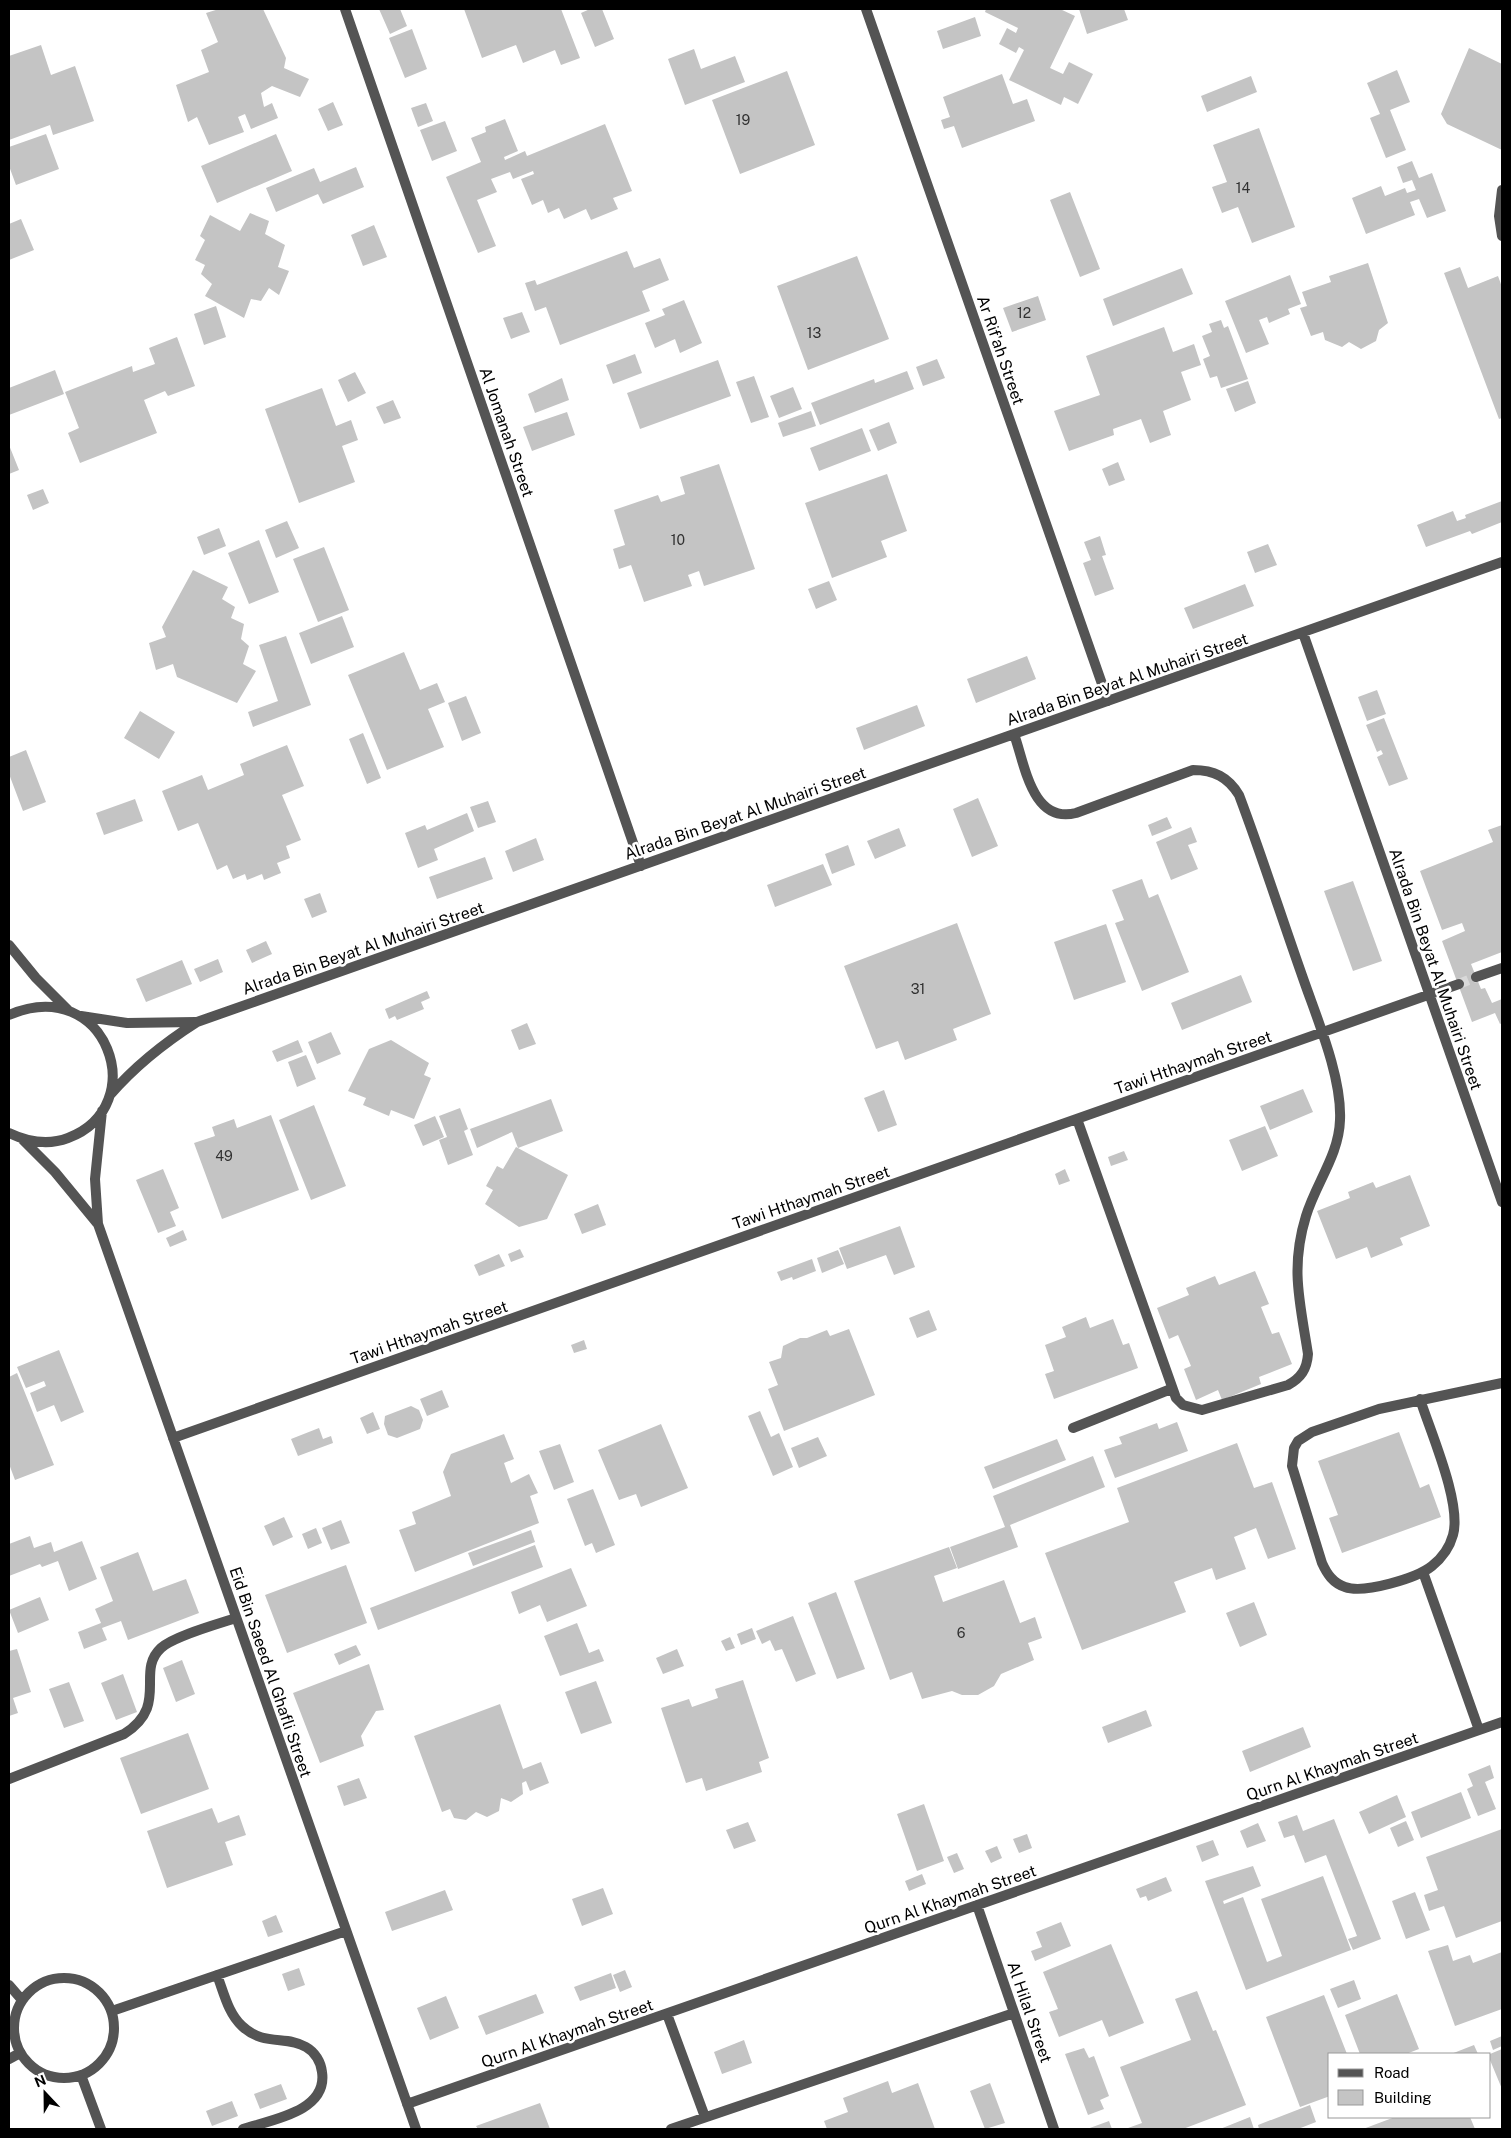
<svg xmlns="http://www.w3.org/2000/svg" width="1511" height="2138" font-family="'Public Sans',sans-serif">
<style>
.building{fill:#c4c4c4}
.lines{fill:none;stroke-linecap:round;stroke-linejoin:round}
.minor-tunnel{stroke:#d9d9d9;stroke-width:10;stroke-dasharray:10 5;stroke-linecap:butt}
.minor{stroke:#545454;stroke-width:10}
.labels{text-anchor:middle;stroke-width:5;stroke-linejoin:round;paint-order:stroke}
.number-label{font-size:14px;fill:#313131}
.street-label{font-size:16px;fill:#000;stroke:#fff}
</style>
<rect width="100%" height="100%" fill="#fff"/>
<!-- building -->
<path class="building" d="M219 9H263L286 58 284 68 309 79 300 97 272 86 261 93 264 107 272 103 278 118 251 129 245 114 238 117 244 132 209 145 197 117 188 122 176 85 209 72 201 50 218 42 206 13Z
M379 9H400L407 26 390 34Z
M464 9H561L580 58 561 65 555 50 523 63 516 45 482 58Z
M590 9H602L614 39 595 47 581 13Z
M986 9H1060L1075 16 1050 68 1063 74 1069 62 1093 74 1078 104 1064 97 1061 105 1009 80 1024 50 1019 47 1016 53 999 44 1007 28 1016 33 1018 28 985 12Z
M1079 9H1124L1128 20 1087 34Z
M975 17 981 36 943 49 937 31Z
M412 29 427 69 405 78 389 38Z
M41 45 51 75 75 66 94 121 53 135 50 125 9 140V56Z
M1469 48 1502 64V150L1447 124 1441 114Z
M694 49 701 69 735 56 745 82 685 105 668 59Z
M1397 70 1410 102 1390 110 1406 150 1386 158 1370 118 1380 114 1367 83Z
M787 71 815 145 740 174 712 100Z
M1002 74 1013 104 1027 99 1035 121 962 148 954 126 944 129 941 120 950 117 943 97Z
M1251 76 1257 92 1207 112 1201 96Z
M333 102 343 125 328 131 318 109Z
M426 103 433 121 418 127 411 108Z
M505 119 518 151 504 157 505 160 525 151 527 156 605 124 632 191 613 198 618 209 591 220 586 209 564 219 559 208 548 213 543 200 532 205 521 179 534 174 533 171 513 179 510 172 491 179 497 192 477 200 496 246 478 253 446 177 481 162 471 138 486 132 485 127Z
M445 121 457 151 432 161 420 130Z
M1259 128 1295 227 1252 243 1238 207 1222 213 1212 187 1227 182 1213 145Z
M46 134 59 169 16 185 9 166V147Z
M276 134 292 171 217 203 201 166Z
M1412 161 1419 178 1432 173 1446 211 1427 218 1419 199 1410 202 1415 215 1366 234 1352 198 1381 186 1385 196 1405 188 1407 193 1416 190 1412 180 1403 183 1397 167Z
M356 167 364 187 323 204 318 194 276 212 266 188 314 168 320 182Z
M1070 192 1100 269 1080 277 1050 200Z
M250 213 269 221 265 234 285 245 278 267 289 271 279 295 269 288 261 301 251 299 244 318 205 296 212 284 201 274 205 265 195 260 205 240 200 236 210 215 240 231Z
M21 219 34 250 9 260V224Z
M374 225 387 257 363 266 351 235Z
M627 251 634 268 660 258 669 280 642 291 650 311 560 345 546 307 535 311 525 283 535 280 537 285Z
M857 256 889 339 808 370 777 286Z
M1368 263 1388 323 1379 330 1376 341 1361 349 1349 342 1342 347 1325 340 1323 332 1311 336 1300 308 1307 306 1302 292 1331 282 1329 276Z
M1460 267 1468 288 1498 276 1502 287V418L1499 419 1444 273Z
M1182 268 1193 294 1113 326 1103 299Z
M1290 275 1301 304 1288 309 1290 314 1269 323 1267 317 1259 320 1269 344 1246 353 1225 301Z
M1038 296 1046 320 1012 332 1003 308Z
M684 300 702 343 680 353 675 339 655 348 645 323 665 315 662 309Z
M216 306 226 337 204 345 194 314Z
M522 312 530 332 511 339 503 318Z
M1221 320 1224 328 1228 326 1248 379 1221 388 1217 376 1210 378 1203 359 1210 356 1202 336 1212 332 1209 324Z
M1164 327 1173 352 1194 344 1201 365 1181 372 1191 400 1163 411 1171 435 1150 443 1141 419 1113 429 1114 435 1069 451 1054 411 1100 395 1086 356Z
M177 337 195 386 168 396 165 391 144 400 157 433 80 463 68 433 79 428 65 392 132 366 133 372 155 364 149 348Z
M635 354 642 373 613 384 606 365Z
M937 359 945 378 923 386 916 367Z
M718 360 731 396 640 429 627 393Z
M55 370 64 394 9 415V388Z
M907 371 914 389 820 425 811 403 874 379 875 383Z
M355 372 366 393 348 402 338 380Z
M754 376 769 417 751 423 736 382Z
M562 378 569 400 535 413 528 394Z
M1248 381 1256 403 1235 412 1226 389Z
M793 387 802 409 779 418 770 396Z
M322 388 336 426 351 420 358 440 342 446 355 482 299 503 265 409Z
M393 400 401 418 384 424 376 407Z
M811 411 816 426 783 437 778 423Z
M567 412 575 435 532 451 523 427Z
M889 422 897 443 878 451 869 430Z
M862 428 871 451 819 471 810 448Z
M9 445 19 470 9 474Z
M1118 462 1125 480 1109 486 1102 469Z
M719 464 755 569 704 586 699 571 688 575 692 586 644 602 631 565 619 569 613 549 625 545 614 510 658 495 661 502 685 494 680 477Z
M887 474 907 531 881 541 887 557 832 578 805 503Z
M43 489 49 503 33 510 27 495Z
M1502 501V522L1472 534 1470 531 1426 547 1417 525 1453 511 1457 521 1466 518 1465 515Z
M287 521 299 548 276 558 265 530Z
M219 528 226 546 204 555 197 537Z
M1100 536 1106 555 1102 556 1114 589 1095 596 1083 563 1091 560 1084 542Z
M259 540 279 592 249 604 228 553Z
M1268 544 1277 565 1255 573 1247 552Z
M324 547 349 610 318 622 293 559Z
M193 570 228 587 222 599 235 607 231 618 244 624 241 639 249 646 243 664 256 671 237 703 177 677 173 664 156 670 149 643 166 637 162 627Z
M829 581 837 600 816 609 808 589Z
M1245 584 1254 606 1193 629 1184 608Z
M342 616 354 647 311 664 299 633Z
M286 636 311 705 253 727 248 712 278 701 259 645Z
M404 652 420 690 437 683 445 702 428 709 444 747 387 770 348 675Z
M1027 656 1036 679 976 703 967 679Z
M1377 690 1386 714 1367 721 1358 697Z
M466 696 481 733 462 741 448 703Z
M917 705 925 726 864 750 856 728Z
M140 711 175 732 159 759 124 738Z
M1384 718 1408 779 1389 786 1377 757 1383 754 1381 750 1377 752 1366 725Z
M363 733 381 778 367 784 349 739Z
M287 745 304 786 282 795 301 840 286 846 290 858 277 863 281 873 264 880 262 874 247 880 245 874 233 879 227 865 217 870 198 823 178 831 162 791 202 775 208 790 244 775 240 764Z
M26 750 46 802 23 811 9 774V757Z
M978 798 998 846 972 857 953 809Z
M135 799 143 821 104 835 96 813Z
M488 801 496 822 478 828 470 807Z
M467 813 474 831 434 849 438 860 418 868 405 833 425 825 427 830Z
M1167 817 1172 828 1152 836 1148 825Z
M1502 825V952L1471 964 1481 989 1485 988 1492 1003 1502 999V1023L1500 1024 1495 1013 1472 1022 1442 941 1465 931 1462 923 1442 930 1420 871 1493 842 1488 830Z
M1191 827 1197 842 1188 845 1198 869 1171 880 1156 842Z
M899 828 906 846 875 859 867 841Z
M536 838 544 860 513 872 505 851Z
M848 845 855 865 832 874 825 854Z
M485 857 493 879 437 899 429 877Z
M823 864 832 885 775 907 767 885Z
M1142 879 1149 898 1158 894 1189 972 1142 991 1115 923 1124 920 1112 890Z
M1353 881 1382 961 1353 971 1324 891Z
M320 893 327 912 312 918 304 899Z
M957 923 991 1014 953 1029 957 1040 905 1060 898 1041 876 1049 844 966Z
M1106 924 1126 982 1074 1000 1054 942Z
M266 941 272 954 252 963 246 950Z
M218 959 223 972 200 982 194 969Z
M182 960 192 984 146 1002 136 979Z
M1241 975 1252 1002 1182 1030 1171 1003Z
M427 991 430 998 421 1002 424 1009 397 1020 395 1016 389 1019 385 1009Z
M527 1023 536 1044 519 1050 511 1030Z
M331 1032 341 1054 317 1064 308 1042Z
M298 1040 303 1052 277 1062 272 1051Z
M391 1040 429 1063 424 1075 431 1078 414 1119 391 1110 389 1116 363 1105 366 1098 348 1091 369 1049Z
M306 1055 316 1079 297 1087 288 1062Z
M1303 1089 1313 1112 1270 1130 1260 1106Z
M884 1090 897 1125 878 1132 864 1098Z
M551 1099 563 1131 518 1148 512 1132 477 1148 470 1129Z
M314 1105 346 1186 311 1200 279 1120Z
M460 1108 468 1129 464 1131 473 1155 448 1165 439 1140 447 1137 439 1116Z
M271 1115 299 1190 222 1219 194 1143 215 1136 212 1127 234 1119 237 1128Z
M435 1116 444 1137 423 1146 414 1125Z
M1265 1126 1278 1156 1242 1171 1229 1140Z
M516 1147 568 1175 547 1219 519 1227 485 1204 493 1190 486 1186 497 1166 503 1169Z
M1124 1151 1128 1160 1111 1166 1108 1157Z
M163 1169 179 1208 170 1212 176 1226 158 1233 136 1180Z
M1065 1169 1070 1181 1059 1185 1055 1174Z
M1410 1175 1430 1226 1400 1238 1403 1245 1371 1258 1367 1247 1336 1259 1317 1211 1350 1198 1348 1192 1373 1182 1376 1188Z
M598 1204 606 1225 582 1234 574 1214Z
M900 1226 915 1267 894 1275 886 1255 847 1269 839 1248Z
M183 1230 187 1240 170 1247 166 1238Z
M520 1249 524 1257 511 1262 508 1254Z
M838 1250 844 1264 822 1273 817 1258Z
M499 1254 505 1266 479 1276 474 1265Z
M812 1259 816 1271 793 1280 792 1277 781 1281 777 1272Z
M1255 1271 1269 1304 1261 1307 1272 1334 1279 1332 1292 1364 1259 1377 1261 1384 1222 1400 1218 1390 1196 1400 1184 1369 1191 1366 1178 1335 1169 1339 1157 1308 1189 1295 1186 1288 1215 1276 1219 1285Z
M929 1310 937 1330 917 1338 909 1318Z
M1086 1317 1090 1328 1113 1319 1123 1345 1129 1343 1138 1368 1054 1399 1045 1374 1054 1371 1045 1345 1066 1337 1062 1327Z
M849 1329 875 1395 784 1431 768 1389 778 1385 769 1362 781 1358 783 1346 800 1338H807L827 1330 830 1336Z
M584 1340 587 1349 574 1353 571 1345Z
M59 1350 84 1412 61 1422 54 1405 37 1412 30 1393 46 1386 44 1381 26 1388 17 1367Z
M17 1373 54 1465 15 1480 9 1464V1377Z
M442 1390 449 1407 427 1416 420 1399Z
M411 1406 419 1410 423 1420 420 1429 397 1438 388 1435 384 1424 385 1416Z
M760 1411 771 1437 779 1433 793 1467 773 1476 748 1416Z
M373 1412 380 1429 367 1434 360 1418Z
M1177 1422 1188 1451 1115 1478 1104 1450 1122 1444 1119 1437 1157 1423 1159 1429Z
M661 1424 688 1488 641 1507 636 1494 619 1500 598 1450Z
M319 1428 323 1439 331 1436 333 1443 298 1456 291 1439Z
M1399 1432 1420 1488 1429 1484 1441 1517 1342 1553 1329 1518 1338 1515 1318 1461Z
M504 1434 514 1459 504 1463 511 1483 529 1474 538 1493 530 1496 539 1523 415 1572 399 1530 416 1524 412 1512 451 1496 443 1472 451 1454Z
M818 1437 827 1456 799 1468 791 1448Z
M1057 1439 1066 1460 993 1489 984 1467Z
M1237 1443 1254 1488 1272 1482 1296 1549 1268 1559 1256 1528 1234 1537 1246 1569 1216 1580 1212 1568 1174 1582 1186 1612 1082 1650 1045 1553 1129 1522 1117 1488Z
M560 1444 574 1482 554 1490 539 1451Z
M1093 1456 1105 1487 1010 1525 1018 1547 958 1569 950 1547 1005 1527 993 1496Z
M593 1489 615 1545 596 1553 592 1543 585 1546 567 1499Z
M284 1517 293 1537 273 1546 264 1526Z
M341 1520 350 1543 331 1550 322 1528Z
M316 1528 322 1543 308 1549 302 1534Z
M531 1530 535 1542 473 1566 468 1553Z
M30 1536 34 1548 51 1542 54 1552 82 1541 97 1579 69 1591 58 1561 42 1567 40 1564 9 1576V1544Z
M535 1545 543 1567 378 1630 370 1608Z
M949 1547 957 1568 934 1576 943 1602 1004 1580 1020 1623 1035 1617 1042 1638 1028 1643 1034 1660 1001 1674 994 1686 978 1695H962L952 1691 922 1699 912 1672 890 1680 854 1581Z
M138 1552 153 1591 186 1579 199 1613 128 1640 121 1621 102 1628 107 1640 84 1649 78 1632 101 1623 95 1609 113 1601 100 1567Z
M346 1565 367 1623 287 1653 265 1595Z
M571 1568 587 1606 547 1622 540 1605 519 1614 511 1592Z
M836 1592 865 1669 837 1679 808 1603Z
M40 1597 49 1620 18 1633 9 1610Z
M1254 1602 1267 1635 1240 1647 1226 1613Z
M793 1616 816 1674 796 1682 782 1649 775 1651 770 1640 762 1644 756 1631Z
M577 1623 589 1653 599 1649 604 1661 560 1676 544 1636Z
M752 1628 756 1639 741 1645 737 1634Z
M730 1637 735 1648 726 1651 721 1641Z
M356 1645 361 1655 339 1665 334 1654Z
M17 1649 31 1692 13 1698 18 1713 9 1716V1651Z
M677 1649 684 1666 663 1674 656 1658Z
M182 1660 195 1694 176 1702 163 1668Z
M369 1664 384 1710 376 1711 361 1736 364 1746 320 1763 293 1693Z
M123 1674 137 1712 116 1720 101 1683Z
M743 1680 769 1758 759 1762 762 1772 706 1791 702 1778 686 1783 661 1708 689 1699 692 1707 718 1698 715 1689Z
M596 1681 612 1723 581 1734 565 1692Z
M69 1682 84 1721 64 1728 49 1689Z
M500 1704 523 1769 541 1762 549 1783 530 1791 526 1781 522 1783 523 1794 511 1802 501 1798 499 1811 487 1817 476 1812 466 1820 454 1818 450 1809 442 1812 414 1736Z
M1146 1710 1152 1726 1108 1743 1102 1727Z
M1303 1727 1311 1747 1250 1772 1242 1751Z
M188 1733 209 1789 141 1814 120 1758Z
M1490 1765 1494 1778 1485 1782 1496 1809 1478 1816 1467 1789 1473 1786 1468 1774Z
M359 1778 367 1798 344 1806 337 1786Z
M1461 1792 1471 1818 1421 1838 1411 1812Z
M1397 1795 1406 1817 1369 1834 1359 1812Z
M924 1804 944 1861 917 1871 897 1814Z
M212 1808 218 1823 239 1815 246 1835 225 1842 233 1865 167 1888 147 1831Z
M1297 1815 1303 1831 1334 1819 1381 1939 1353 1950 1348 1939 1357 1936 1326 1855 1305 1863 1294 1835 1284 1838 1278 1822Z
M1406 1821 1414 1840 1398 1847 1390 1828Z
M748 1822 756 1841 734 1849 726 1830Z
M1258 1823 1266 1841 1247 1848 1240 1831Z
M1502 1829V1921L1456 1938 1444 1906 1429 1911 1424 1895 1438 1890 1426 1857Z
M1027 1834 1032 1848 1019 1853 1013 1839Z
M1213 1840 1219 1855 1202 1862 1196 1846Z
M997 1846 1002 1858 991 1863 985 1851Z
M957 1853 964 1869 954 1873 947 1857Z
M1253 1866 1261 1886 1223 1901 1224 1904 1243 1897 1267 1962 1282 1956 1261 1899 1323 1876 1351 1950 1246 1990 1205 1881Z
M922 1874 926 1884 909 1891 905 1881Z
M1166 1877 1172 1891 1148 1901 1146 1896 1140 1898 1136 1889Z
M603 1888 613 1914 582 1926 572 1899Z
M445 1890 453 1910 392 1931 385 1912Z
M1415 1892 1430 1930 1406 1939 1392 1901Z
M276 1915 283 1932 268 1937 262 1921Z
M1061 1922 1071 1946 1035 1961 1031 1951 1042 1947 1036 1932Z
M1111 1944 1144 2023 1109 2037 1102 2020 1059 2037 1049 2012 1058 2009 1043 1972Z
M1448 1945 1453 1961 1470 1955 1473 1963 1502 1952V2009L1455 2026 1428 1951Z
M299 1968 305 1985 288 1991 282 1974Z
M625 1970 632 1987 620 1992 613 1975Z
M611 1973 616 1988 580 2001 574 1987Z
M1354 1980 1361 1999 1338 2008 1330 1989Z
M1197 1991 1213 2031 1216 2030 1246 2105 1183 2129H1129L1128 2128 1142 2123 1120 2067 1191 2040 1175 1999Z
M536 1994 544 2013 486 2035 478 2016Z
M1397 1994 1419 2049 1406 2054H1360L1345 2015Z
M1324 1995 1347 2054H1330V2096L1300 2107 1266 2017Z
M446 1996 459 2028 430 2040 417 2008Z
M1502 2036V2046L1493 2050 1490 2041Z
M744 2040 752 2063 722 2074 714 2052Z
M1474 2045 1478 2054H1451Z
M1084 2048 1089 2058 1094 2056 1109 2096 1100 2100 1104 2109 1088 2115 1065 2054Z
M1502 2049V2089L1490 2060V2054Z
M888 2081 892 2093 918 2083 935 2129H827L824 2121 848 2112 843 2098Z
M990 2083 1005 2123 985 2129 970 2091Z
M281 2084 287 2099 260 2109 254 2094Z
M232 2101 238 2116 212 2126 206 2111Z
M540 2103 550 2129H478L476 2126Z
M1310 2105 1316 2122 1298 2129H1259L1258 2125Z
M1250 2117 1254 2129H1220Z
M1395 2117H1470L1475 2129H1363Z
M1109 2121 1112 2129H1087Z"/>
<g class="lines">
<!-- minor-tunnel -->
<path class="minor-tunnel" d="M1459 984 1476 977"/>
<!-- minor -->
<path class="minor" d="M345 9 641 866
M866 9 1108 701
M1502 190 1499 216 1502 236
M1303 633 1502 1202
M1014 734C1025 765 1032 824 1076 813L1193 770C1214 770 1228 777 1239 795 1262 856 1282 919 1304 981 1318 1021 1342 1078 1340 1120 1339 1155 1316 1183 1306 1216 1290 1268 1300 1302 1308 1354 1307 1369 1301 1378 1288 1385L1202 1410 1183 1405 1176 1398 1077 1119
M9 945 36 978 68 1010
M1476 977 1502 968
M9 1015C107 973 153 1106 68 1138 47 1146 28 1142 9 1133
M81 1016 127 1023 196 1022
M110 1095C135 1066 164 1043 197 1022L1502 562
M102 1111 95 1179 98 1224 416 2129
M23 1140 55 1172 97 1223
M1420 1399C1430 1431 1462 1503 1453 1535 1450 1546 1442 1558 1432 1566 1417 1578 1364 1594 1345 1587 1333 1583 1327 1574 1322 1563L1292 1466 1294 1448 1298 1441 1312 1432 1379 1409 1502 1383
M1073 1428 1171 1389
M173 1438 1459 984
M1423 1572 1479 1730
M9 1779 124 1734C170 1705 135 1672 161 1648 174 1636 218 1624 236 1618
M977 1905 1054 2129
M217 1975C224 1993 228 2013 242 2026 264 2047 286 2035 306 2047 315 2052 321 2062 322 2072 328 2112 270 2120 243 2129
M14 2028a50 50 0 1 1 100 0a50 50 0 1 1-100 0Z
M9 1985 22 2000
M112 2011 346 1931
M667 2014 705 2117
M9 2059 20 2053
M81 2075 101 2129
M407 2104 1502 1722
M671 2129 1014 2013"/>
</g>
<g class="labels">
<!-- number labels -->
<g class="number-label">
<text x="743" y="125">19</text>
<text x="1243" y="193">14</text>
<text x="1024" y="318">12</text>
<text x="814" y="338">13</text>
<text x="678" y="545">10</text>
<text x="918" y="994">31</text>
<text x="224" y="1161">49</text>
<text x="961" y="1638">6</text>
</g>
<!-- street labels -->
<g class="street-label">
<text transform="translate(1001 350) rotate(71)" y="6">Ar Rif'ah Street</text>
<text transform="translate(507 432) rotate(71)" y="6">Al Jomanah Street</text>
<text transform="translate(1127 679) rotate(-19)" y="6">Alrada Bin Beyat Al Muhairi Street</text>
<text transform="translate(745 813) rotate(-19)" y="6">Alrada Bin Beyat Al Muhairi Street</text>
<text transform="translate(363 948) rotate(-19)" y="6">Alrada Bin Beyat Al Muhairi Street</text>
<text transform="translate(1436 969) rotate(71)" y="6">Alrada Bin Beyat Al Muhairi Street</text>
<text transform="translate(1193 1062) rotate(-19)" y="6">Tawi Hthaymah Street</text>
<text transform="translate(811 1197) rotate(-19)" y="6">Tawi Hthaymah Street</text>
<text transform="translate(429 1332) rotate(-19)" y="6">Tawi Hthaymah Street</text>
<text transform="translate(271 1672) rotate(71)" y="6">Eid Bin Saeed Al Ghafli Street</text>
<text transform="translate(1332 1766) rotate(-19)" y="6">Qurn Al Khaymah Street</text>
<text transform="translate(950 1899) rotate(-19)" y="6">Qurn Al Khaymah Street</text>
<text transform="translate(1030 2012) rotate(71)" y="6">Al Hilal Street</text>
<text transform="translate(567 2033) rotate(-19)" y="6">Qurn Al Khaymah Street</text>
</g>
</g>
<!-- border -->
<rect width="1511" height="2138" fill="none" stroke="#000000" stroke-width="20"/>
<!-- legend -->
<rect x="1328" y="2053" width="162" height="65" fill="#ffffff" stroke="#999999"/>
<rect x="1338" y="2069" width="25" height="8" fill="#545454" stroke="#999999"/>
<text x="1374" y="2078" font-size="15" fill="#000000">Road</text>
<rect x="1338" y="2090" width="25" height="15" fill="#c4c4c4" stroke="#999999"/>
<text x="1374" y="2103" font-size="15" fill="#000000">Building</text>
<!-- north arrow -->
<g transform="translate(45 2093) rotate(338)" stroke="#ffffff" stroke-width="4" paint-order="stroke">
<path d="M0-4L9 19L0 12L-9 19Z" fill="#000000"/>
<text y="-8" font-size="14" font-weight="bold" text-anchor="middle" fill="#000000">N</text>
</g>
</svg>
